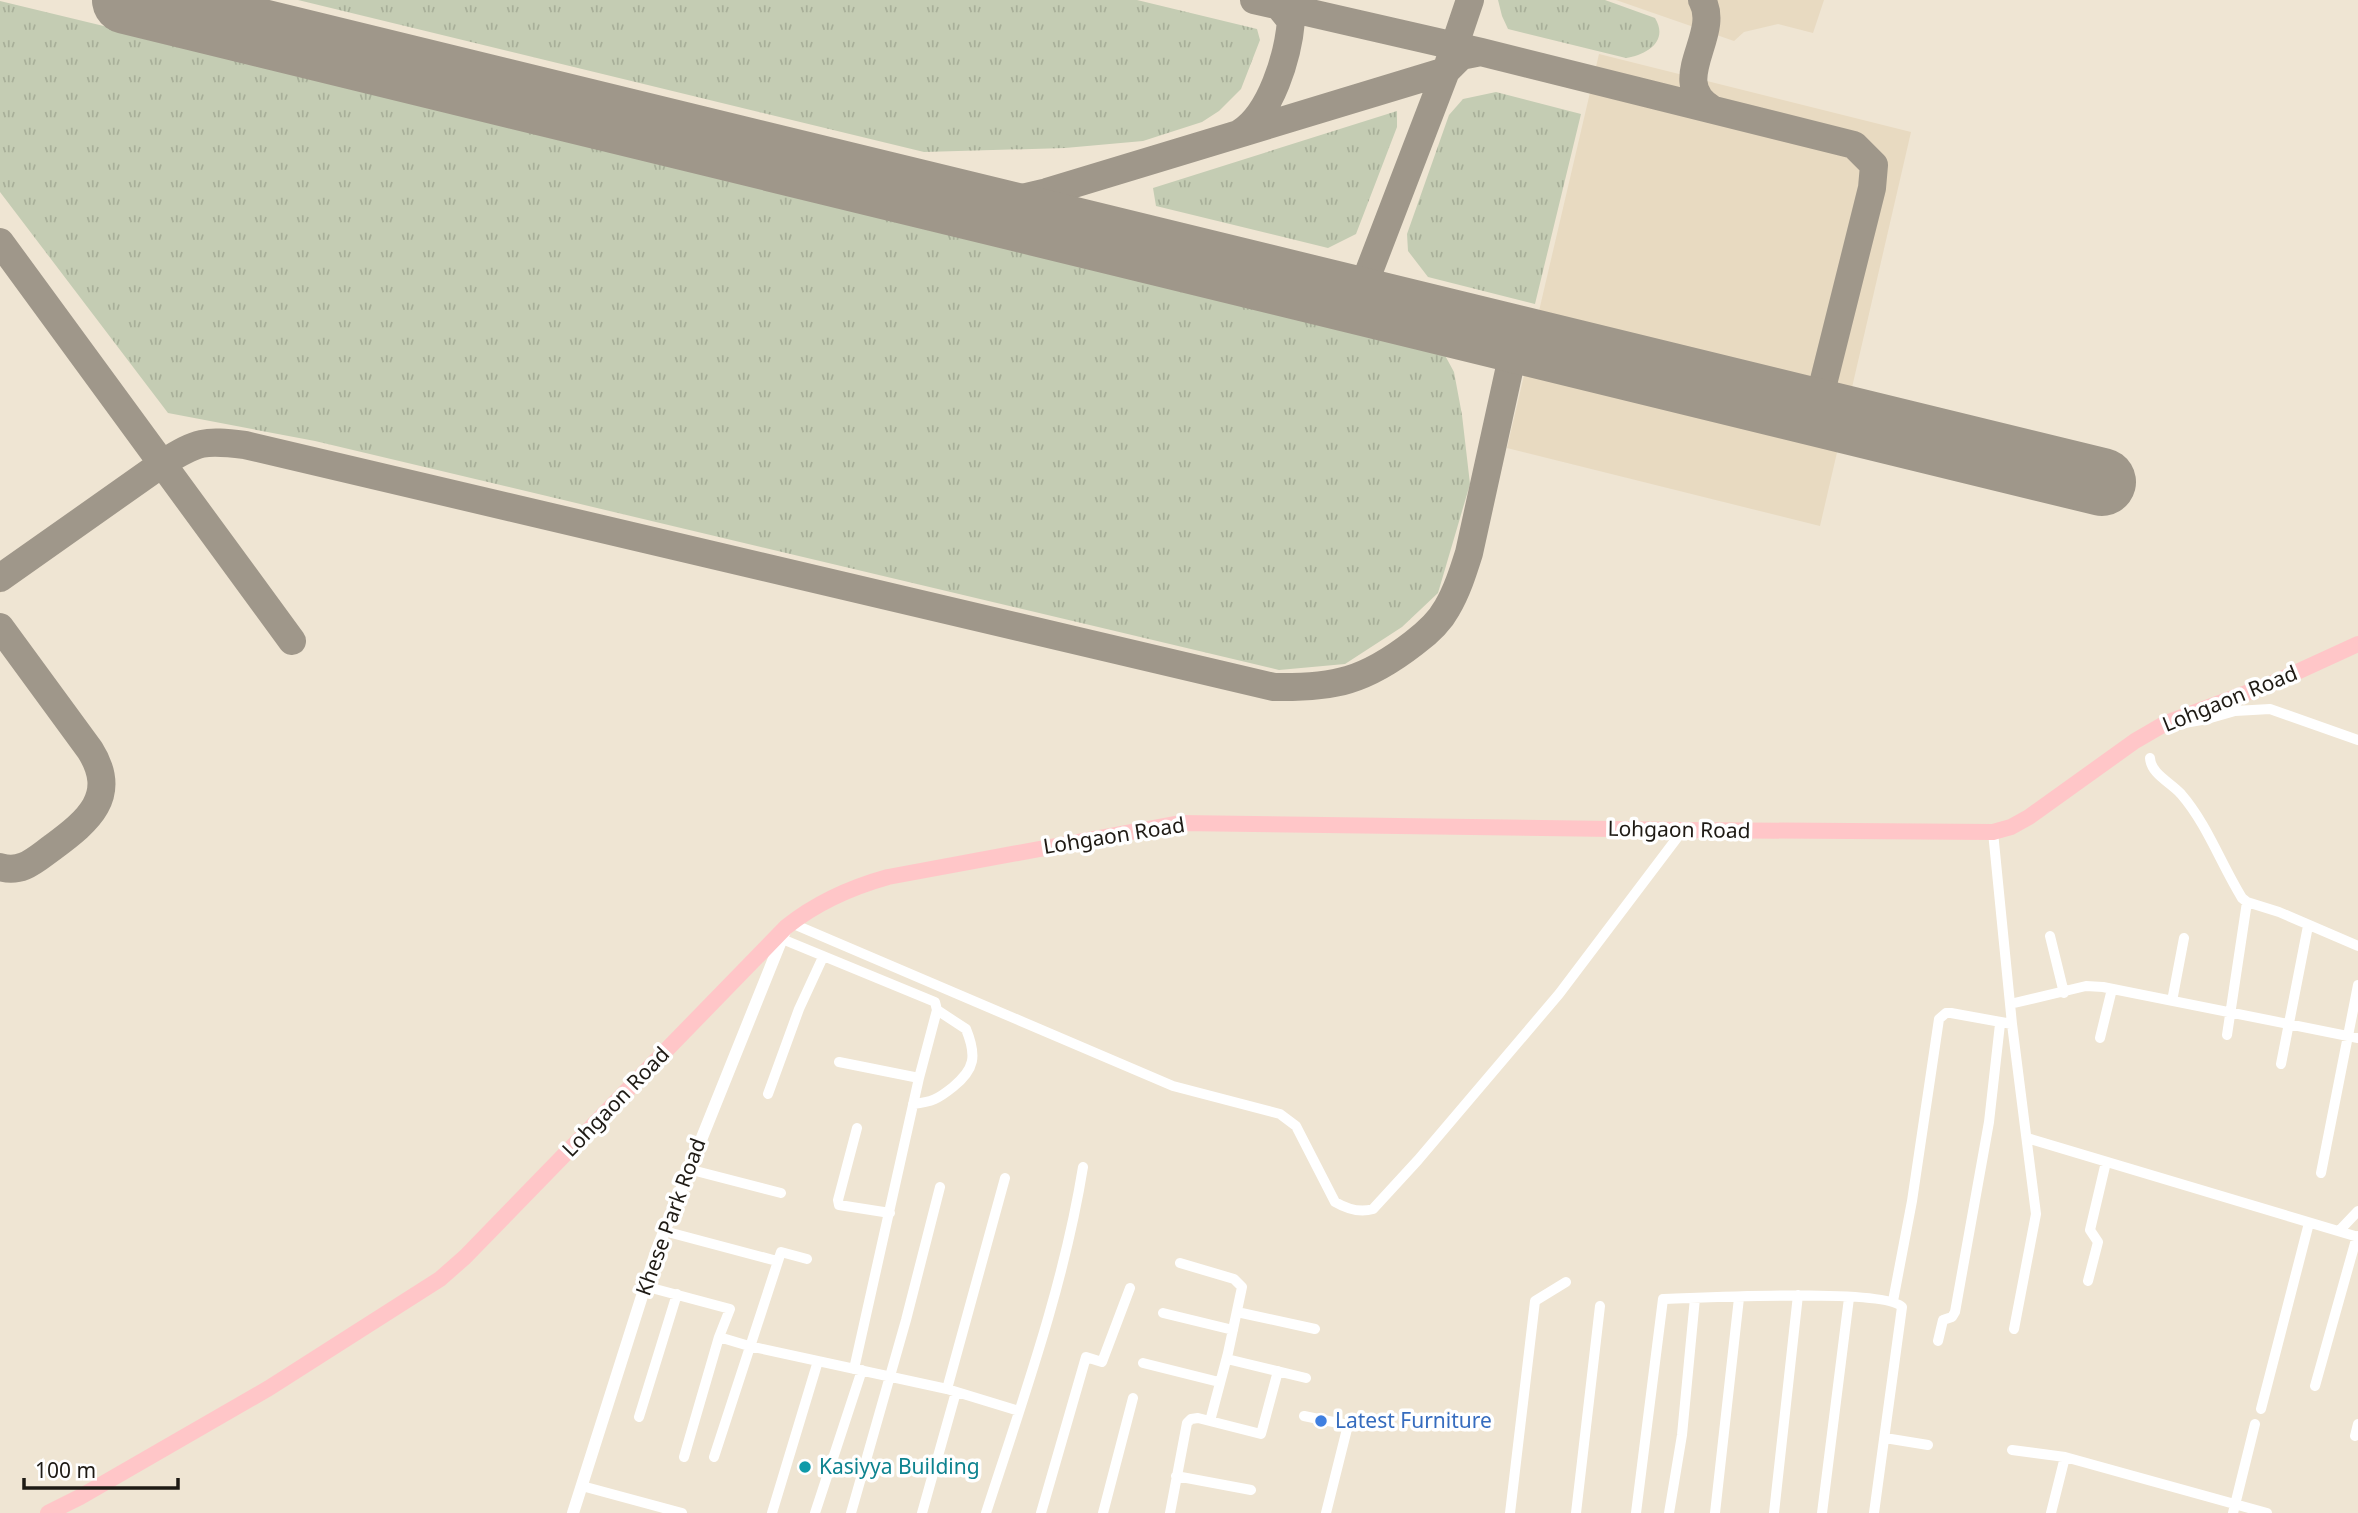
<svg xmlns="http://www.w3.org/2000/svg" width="2358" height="1513" font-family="'Noto Sans',sans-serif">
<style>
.built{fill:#e8dac1}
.grass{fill:url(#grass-tufts)}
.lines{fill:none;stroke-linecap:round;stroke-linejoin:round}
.taxiway{stroke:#9f978a;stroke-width:28}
.runway{stroke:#9f978a;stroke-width:68}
.minor{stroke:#fff;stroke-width:10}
.tertiary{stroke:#fff;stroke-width:12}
.primary{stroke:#ffc6c8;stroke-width:16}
.shop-dot{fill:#3f7fe0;stroke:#fff;stroke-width:2.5}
.culture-dot{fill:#0f9aa8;stroke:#fff;stroke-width:2.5}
.labels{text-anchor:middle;stroke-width:7;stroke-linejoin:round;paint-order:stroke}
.street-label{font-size:21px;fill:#1e1a14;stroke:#fff}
.shop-label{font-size:21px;fill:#366cbe;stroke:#fff;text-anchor:start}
.culture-label{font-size:21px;fill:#0d838f;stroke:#fff;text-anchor:start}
</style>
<defs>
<pattern id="grass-tufts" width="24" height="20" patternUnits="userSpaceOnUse" patternTransform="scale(1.75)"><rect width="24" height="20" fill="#c4ccb3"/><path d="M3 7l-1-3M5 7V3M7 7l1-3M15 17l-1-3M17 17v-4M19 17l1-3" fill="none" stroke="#a8af99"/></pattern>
</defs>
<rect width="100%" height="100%" fill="#efe5d3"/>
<!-- built -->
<path class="built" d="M1616 0H1824L1813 33 1778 24 1744 32 1734 41Z
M1599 54 1911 132 1820 526 1507 448Z
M0 562 16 581 0 593Z"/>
<!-- grass -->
<path class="grass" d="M298 0H1137L1257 29 1260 40 1241 89 1219 111 1202 122 1143 141 1065 148 924 152Z
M1498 0H1605L1655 18C1669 41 1647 55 1626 58L1508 29 1502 16Z
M0 1 1441 348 1454 372 1462 415 1470 484 1438 593 1402 627 1345 664 1279 670 315 441 168 413 0 192Z
M1496 92 1581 114 1535 304 1428 277 1408 251 1407 234 1449 115 1463 99Z
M1397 111V127L1356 234 1328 248 1156 206 1153 188Z"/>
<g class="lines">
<!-- taxiway -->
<path class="taxiway" d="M1254 0 1481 52 1854 145 1874 165 1872 188 1816 412
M1702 0C1722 35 1666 81 1712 109
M1240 133C1271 114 1288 56 1291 21L1279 6 1288 4
M1047 192C1047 208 1054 219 1066 229
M980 208 1047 192 1446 71 1461 56 1481 52
M0 242 292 641
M1358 300 1446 71 1470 0
M0 578 163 463C198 441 204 440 245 445L1274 687C1335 688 1365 681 1414 643 1426 634 1440 621 1447 608 1457 591 1463 572 1469 553L1516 339
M0 627 90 750C119 796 88 821 53 847 36 859 22 874 0 867"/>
<!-- runway -->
<path class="runway" d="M126 0 2102 482"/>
<!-- minor -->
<path class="minor" d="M2179 724 2207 719 2235 711 2270 709 2358 740
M2150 758C2151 774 2170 782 2181 794 2207 824 2221 864 2242 898L2247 902 2279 912 2358 946
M791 923 1173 1086 1280 1114 1296 1126 1335 1202C1347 1209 1360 1213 1373 1209L1418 1160 1559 994 1683 830
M2050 936 2064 993
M782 939 935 1002 937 1010 966 1029C977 1056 975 1069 953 1087 938 1099 932 1102 913 1104
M2172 1001 2184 938
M2010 1004 2086 986 2103 987 2358 1038
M2012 1024 2036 1214 2014 1329
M2227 1035 2247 902
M2100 1038 2112 989
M839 1062 919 1078
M2281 1064 2308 926
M768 1094 799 1009 823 957
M857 1128 838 1200 839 1205 890 1213
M2027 1138 2358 1237
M688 1169 781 1193
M2321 1173 2358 985
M664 1231 777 1261
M2339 1231 2358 1211
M1180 1263 1234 1279 1242 1287 1228 1353 1210 1421
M2088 1281 2098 1242 2090 1230 2106 1162
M644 1286 730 1309 719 1337 684 1457
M1893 1301 1912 1201 1939 1019 1946 1013H1951L2012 1024 1993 832
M1237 1312 1315 1329
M1163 1313 1233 1330
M719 1337 749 1346 947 1389 1019 1411
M1938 1341 1943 1320 1952 1317 1955 1312 1989 1122 2000 1024
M1227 1359 1306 1378
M1143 1363 1219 1382
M854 1369 919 1078 937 1010
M2315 1386 2357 1236
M947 1389 1005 1178
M2261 1409 2309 1223
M1304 1416 1348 1425 1326 1513
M639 1417 677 1294
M2355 1436 2358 1424
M1885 1438 1928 1445
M2012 1450 2065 1457 2267 1513
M714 1457 781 1252 807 1259
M1176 1476 1251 1490
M582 1486 682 1513
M772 1513 818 1361
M815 1513 862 1370
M851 1513 906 1320 940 1187
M922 1513 956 1392
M986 1513C1023 1399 1064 1285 1083 1167
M1041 1513 1086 1357 1102 1362 1130 1288
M1103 1513 1133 1398
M1170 1513 1187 1423 1191 1419 1198 1418 1261 1434 1278 1371
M1510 1513 1535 1301 1566 1282
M1576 1513 1600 1306
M1636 1513 1663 1299C1699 1298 1885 1288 1902 1307L1874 1513
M1669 1513 1682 1435 1695 1298
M1715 1513 1739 1298
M1774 1513 1798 1295
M1822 1513 1849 1298
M2051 1513 2065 1457
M2233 1513 2255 1424"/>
<!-- tertiary -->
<path class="tertiary" d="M573 1513 656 1252 785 931"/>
<!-- primary -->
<path class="primary" d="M48 1513 80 1497 269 1388 440 1279 465 1257 786 927C816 903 852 887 888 877L1180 823 1683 830 1993 832 2011 827 2029 817 2135 741 2166 723 2273 683 2358 644"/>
</g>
<!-- markers -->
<circle class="shop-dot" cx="1321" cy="1421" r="7"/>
<circle class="culture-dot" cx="805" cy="1467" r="7"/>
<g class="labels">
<!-- street labels -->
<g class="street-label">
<text transform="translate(2230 699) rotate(-22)" y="7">Lohgaon Road</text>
<text transform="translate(1679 830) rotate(1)" y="7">Lohgaon Road</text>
<text transform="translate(1114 836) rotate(-9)" y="7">Lohgaon Road</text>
<text transform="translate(616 1102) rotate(-46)" y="7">Lohgaon Road</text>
<text transform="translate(671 1217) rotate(-70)" y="7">Khese Park Road</text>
</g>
<!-- shop labels -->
<g class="shop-label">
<text x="1335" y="1428">Latest Furniture</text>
</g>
<!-- culture labels -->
<g class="culture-label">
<text x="819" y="1474">Kasiyya Building</text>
</g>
</g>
<!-- scale -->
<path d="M24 1478v10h154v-10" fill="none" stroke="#1e1a14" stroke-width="3.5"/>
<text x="35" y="1478" font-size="21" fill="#1e1a14" stroke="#ffffff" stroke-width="5" paint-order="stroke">100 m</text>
</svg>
